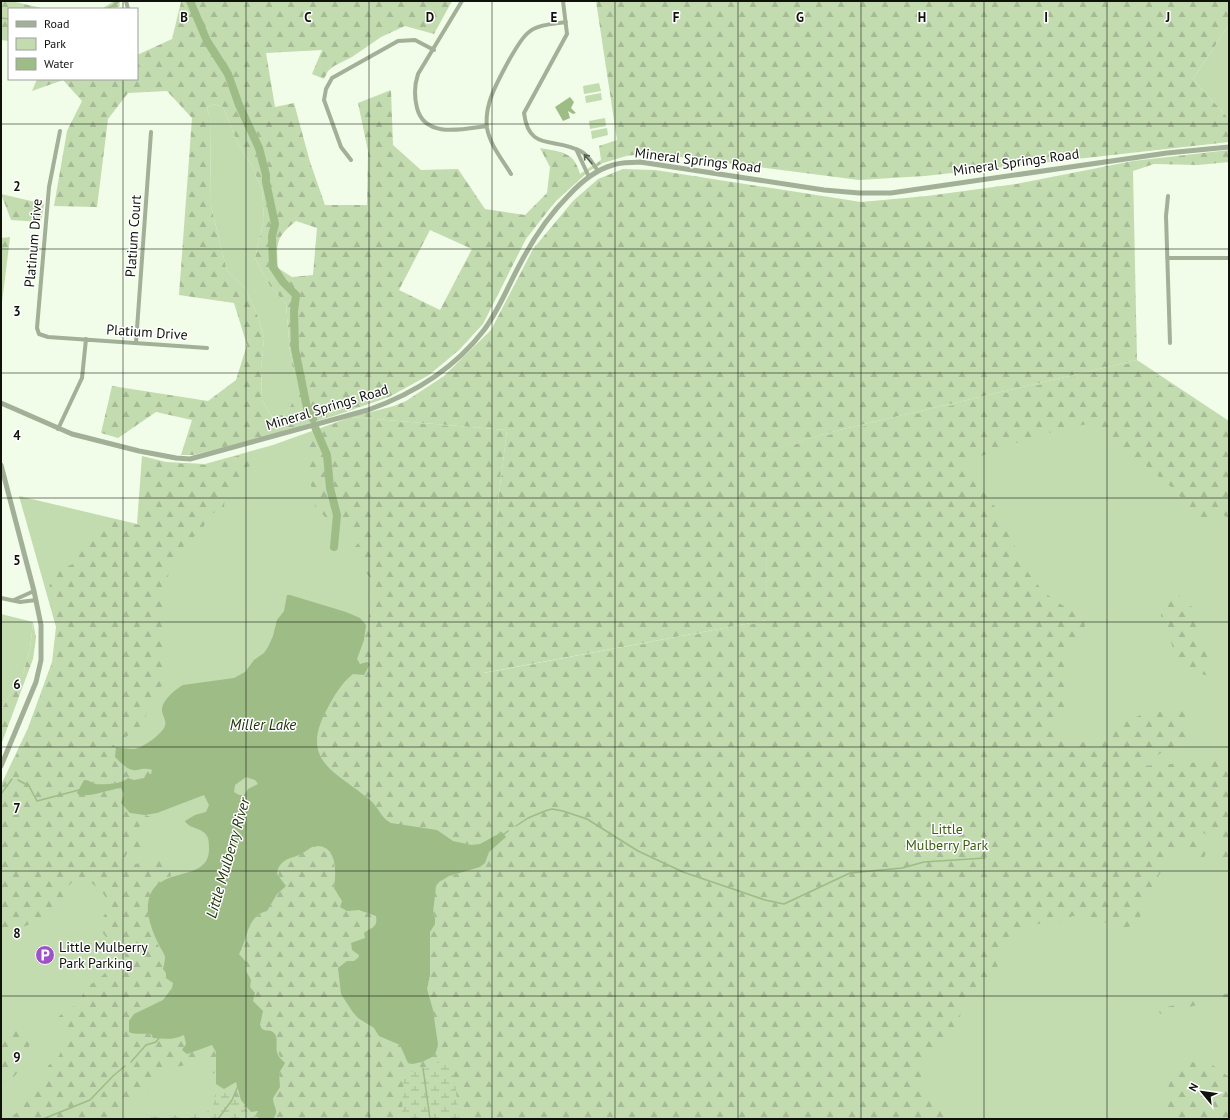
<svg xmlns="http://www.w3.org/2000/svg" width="1230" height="1120" font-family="'PT Sans',sans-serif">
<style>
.green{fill:#c2dbaf}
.forest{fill:url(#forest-firs);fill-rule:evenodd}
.wetland{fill:url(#wetland-marsh)}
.water{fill:#9ebc86;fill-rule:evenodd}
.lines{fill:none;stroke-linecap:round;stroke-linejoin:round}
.stream{stroke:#9ebc86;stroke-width:1.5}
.river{stroke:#9ebc86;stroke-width:8}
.minor{stroke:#a3b098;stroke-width:4}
.tertiary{stroke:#a3b098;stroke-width:5}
.oneway{stroke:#586152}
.grid{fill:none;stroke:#0e120b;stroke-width:1;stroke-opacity:0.55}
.labels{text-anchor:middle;stroke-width:3;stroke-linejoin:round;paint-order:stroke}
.street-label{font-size:14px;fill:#0e120b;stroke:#fff}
.park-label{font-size:14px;fill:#3a5e10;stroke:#fff}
.poi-label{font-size:14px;fill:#0e120b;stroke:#fff;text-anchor:start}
.water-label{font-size:15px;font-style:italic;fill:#20330c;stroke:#fff}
.grid-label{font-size:13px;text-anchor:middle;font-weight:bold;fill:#0e120b;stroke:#fff;stroke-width:3;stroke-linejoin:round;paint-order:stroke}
</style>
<defs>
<pattern id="forest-firs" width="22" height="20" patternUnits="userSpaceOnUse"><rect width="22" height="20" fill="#c2dbaf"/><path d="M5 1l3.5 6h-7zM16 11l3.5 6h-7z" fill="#a6bb95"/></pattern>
<pattern id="wetland-marsh" width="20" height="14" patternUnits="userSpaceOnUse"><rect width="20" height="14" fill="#c2dbaf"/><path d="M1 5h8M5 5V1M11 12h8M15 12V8" fill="none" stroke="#a6bb95"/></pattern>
</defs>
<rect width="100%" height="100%" fill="#f1fde8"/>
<!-- green -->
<path class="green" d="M1229 25V119L1193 79Z
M599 83 601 91 584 94 583 86Z
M601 93 602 100 586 103 585 96Z
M213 104 223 107 238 144 251 164 262 189 264 220 255 258 270 286 286 304 290 352 298 395 286 414 272 417 262 400 261 369 264 338 259 319 245 288 227 271 211 206 210 117 207 108Z
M605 118 606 126 590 129 589 121Z
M607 128 608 135 592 139 591 131Z
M9 246 1 310V251Z
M1137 360 1229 421V1119H1V785L28 728 52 662 56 627 19 496 137 524 142 456 166 462 205 464 273 445 351 417 507 430 499 494 484 673 767 620 765 451 839 430Z
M1 614 33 622 30 649 23 674 1 710Z"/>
<!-- forest -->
<path class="forest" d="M1 1H11L46 9H9V41L1 40Z
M114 1H119L120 6 115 9H96L103 8Z
M178 1H452L434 34 405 26 381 37 352 57 334 66 328 71 324 79 312 74 322 50 266 53 275 107 294 103 310 162 325 205H367L368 151 358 103 391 90 393 145 421 170 458 169 485 209 525 215 547 193 550 167 540 148C561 152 574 151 580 174L601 160 599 146 617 140 596 1H1229V25L1193 79 1229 119V142L925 176 859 180 649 153 626 156 603 163 589 171 555 202 526 239 483 324 459 350 429 375 389 397 337 415 261 438 193 455H181L192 420 156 412 118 438 101 433 112 386 208 401 236 380 247 345 234 303 179 295 192 118 167 91 128 93 108 119 97 207 54 206 67 131 82 101 63 80 32 91 37 79H137V55L172 39 181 2ZM213 104 223 107 238 144 251 164 262 189 264 220 255 258 270 286 286 304 290 352 297 395 286 414 272 417 262 400 261 369 264 338 259 319 245 288 227 271 211 206 210 117 207 108ZM296 221 317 228 313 275 292 277 278 268C276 243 276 237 296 221ZM430 230 472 249 440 310 399 290Z
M1229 150V162L1198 165 1154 164 1133 171 1137 360 839 430 766 451 767 620 483 673 499 494 507 430 351 417 394 406 406 401 444 376 491 330 533 249 573 201 598 179 623 169 655 170 861 202 927 196 1016 184 1133 161Z
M1 194 44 204 41 222 11 220Z
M10 237 9 246 1 251V238Z
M1136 362 1229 422V519L1216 510 1209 518 1197 522 1176 491 1141 462 1088 424 1065 428 1016 443 973 459 964 468C978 486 995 504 1006 524 1011 533 1014 545 1018 555 1032 583 1053 606 1084 614L1085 629 1079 638 1068 637 1064 652 1070 693 1066 706 1055 718 1057 733 1065 743 1102 741 1125 722 1145 713 1171 710 1193 711 1196 715 1193 720 1184 728 1188 740 1167 749 1141 766 1229 760V873L1222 857 1223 847 1201 831 1199 835 1207 850 1204 858 1194 861 1189 855 1184 841 1178 843 1159 875 1138 921 1126 929 1083 916H1072L1064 922 1051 921 1030 926 1008 937 999 958 995 981 963 1003 958 1025 923 1067 919 1088 937 1103 951 1119H273C279 1111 273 1105 273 1098L278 1091 280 1084 279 1073 285 1063C275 1053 277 1044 272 1031L262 1029 260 1025 263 1011 253 1001 255 993 250 987 248 975 239 954C248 939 246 916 267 911L277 894 284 888V882C273 875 279 861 290 857 294 855 299 855 302 853 305 852 306 849 309 848 336 837 336 872 334 888L343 901 340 907 347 911 359 910 375 916C378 928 372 927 364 933L365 938 358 940 350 947 359 955 358 958 354 961H347L338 968V982L352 1011 384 1038 401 1045 406 1058 412 1064 432 1057 438 1045 437 1035 427 989 430 975V932L435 924V917L433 913 434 891 439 882 458 873 480 867 485 863 489 852 505 837 500 833C486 844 469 849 452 840 443 835 436 829 425 828 412 826 399 828 387 821 380 817 377 808 372 802 357 787 323 773 317 751 311 730 336 687 353 674L359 676 360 664 357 659 368 621 374 591 373 581 362 568 354 548 360 541 355 531 330 527 327 519 315 506 310 480 308 451 311 432 350 418 506 431 498 493 483 674 769 621 767 452 840 432Z
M251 452 253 454 254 461 225 493 224 508 211 514 202 529 182 548 171 564 166 584 167 664 165 681 152 700 142 725 126 737 113 738 112 744 116 747 115 757 125 767 152 770C149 779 136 780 128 778 123 784 104 785 96 784 91 783 90 780 84 780L77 793 88 796 97 792 121 788 124 794 121 799 138 815H145L151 817 150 821 140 826 135 832 146 843 143 846 128 851 124 860 127 864C139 867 148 856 162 859L171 874V876L166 878 147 906 157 943 165 958 163 969 166 973V978L173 983 172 988 163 1000 150 1005 132 1034 144 1033 151 1034 153 1038 177 1039 184 1035 187 1044 196 1050 212 1045 216 1052 215 1072 213 1074 211 1068 205 1060 181 1066 162 1069 152 1088 145 1094 136 1095 121 1114 113 1118 9 1119 20 1110 35 1091 48 1066 59 1056 67 1038 58 1026 59 1016 80 1002 85 988 99 979 108 970 120 965 125 958 124 950 110 942 98 927 102 918 111 907C105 892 92 880 77 878L67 887 69 895C53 917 25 926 1 936V788L29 728 53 661 57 627 48 592 52 577 61 569 73 564 100 520 107 518 139 525 143 457 167 463 205 465Z
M1176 585 1182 604 1191 606 1197 611 1200 634 1212 668 1209 676 1198 673 1180 662 1174 652 1166 624 1161 616 1162 600Z
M33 622 36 638 33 659 1 745V710L23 674 30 649Z
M1229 993V997L1161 1014 1158 1012 1162 1008Z
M20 1023 30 1044C25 1056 18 1084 1 1082V1047L16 1024Z
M1203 1058 1229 1077V1119H1164C1163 1106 1167 1084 1175 1073 1182 1065 1194 1062 1203 1058Z
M236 1081C239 1093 243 1111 258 1111V1118L260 1119H142C162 1111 193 1120 206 1112 211 1107 214 1095 220 1088L224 1089Z"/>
<!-- wetland -->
<path class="wetland" d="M445 1056 455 1081 459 1119H406L402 1111 404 1073C421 1071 432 1068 445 1056Z
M229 1090 248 1112 255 1115 254 1119H145C163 1111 199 1120 211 1109 214 1105 215 1099 216 1094Z"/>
<!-- water -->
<path class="water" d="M570 97 574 102 571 108 576 113 573 114 568 111 570 118 563 121 555 107Z
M335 530 338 533 334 547 332 546V532Z
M287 595H290L346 612 360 618 366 625 364 640 357 659 360 664 367 662 370 664 364 675 353 674C341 683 333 698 326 711 299 763 338 772 371 801 379 808 381 818 391 823L437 830 453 841 471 845 480 844 502 832 506 837 489 852 485 863 480 867 449 876 439 882 436 886 433 913 435 917V924L430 932V975L427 989 433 1010 438 1045 436 1052 432 1057 422 1062 412 1064 408 1063 400 1045 379 1036 374 1028 358 1018 352 1011 341 994 338 968 347 961H354L358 958 359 955 352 950 351 943 365 938 364 933C372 927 378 928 376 916L359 910 347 911 340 907 342 901 334 888C336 875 338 847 318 846 310 846 307 851 301 854 290 859 279 859 277 874L286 886 277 894 267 911C246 916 248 939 239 954L246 962V971L251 980 250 987 255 993 253 1001 263 1011 260 1025 262 1029C265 1031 268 1030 271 1031 280 1035 275 1046 277 1052 278 1057 282 1060 285 1063L279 1073 280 1087 273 1098C273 1107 280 1110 273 1119L258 1118V1111L251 1112 241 1100 236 1082 224 1089 216 1084V1052L212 1045 187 1054 182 1050 186 1044 184 1035C174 1040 164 1039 153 1038L151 1034C144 1033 135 1035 129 1032V1021L134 1014 163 1000 172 988 173 983 166 978V973L163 969C164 965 165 961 165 957 164 952 160 948 158 943 152 931 145 912 149 899 158 864 210 884 209 848 209 845 209 839 207 836 202 827 189 829 185 821L195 815 206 812 209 805 204 795 157 813 145 815 130 813 121 803 124 794 121 788C107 790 92 797 79 795L77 793 84 780C90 780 91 783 96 784 103 785 123 784 128 778L134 780 144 778 147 774H151L152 770C145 768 143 769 137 770 129 772 120 762 115 757L116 747C121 748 128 749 134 749 143 748 160 735 164 728 168 721 162 716 162 710 162 700 176 689 183 685L234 678 245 672 254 660 264 653 268 647 273 636 277 620 284 611ZM246 777 255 780 258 784 248 789 244 795H239L234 792 235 785Z"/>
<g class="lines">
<!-- stream -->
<path class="stream" d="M107 9 120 1
M1 18 9 19
M18 780 29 786 37 801 79 790
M1 794 12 779
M516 826 528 818 545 811 552 809 563 811 587 819 638 851 683 872 765 900 784 904 850 873 902 868 924 862 985 858
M503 835 508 831
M131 1062 146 1045 156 1042 159 1038
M423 1068 430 1119
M43 1119 90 1100 113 1076 125 1066
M218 1119 232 1100 238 1086"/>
<!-- river -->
<path class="river" d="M190 1 207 41 228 74 239 105 259 148 266 175V182L275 224 272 236 273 267 283 282 296 295 294 311 295 349 307 408 313 419
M315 427 327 455 330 488 337 515 334 547"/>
<!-- minor -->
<path class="minor" d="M126 1 128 9
M462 1 418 74C414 86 414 96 417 108 425 139 463 129 487 126
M563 1 567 34 524 113C529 153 555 136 582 152 589 156 593 164 598 171
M60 131 49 187 37 328 39 334 48 337 207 348
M576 149 589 177
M351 160 341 147 324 100 326 89 332 78 398 41 415 40 434 50
M511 174C502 159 490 145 487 128 486 121 487 110 489 104 492 90 518 40 529 32 539 24 554 24 566 22
M1168 196 1166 216 1170 343
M1167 258H1229
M136 343 151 132
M58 429 82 378 86 339
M1 598 20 602 36 600
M14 600 34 591"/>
<!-- tertiary -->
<path class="tertiary" d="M1 403 72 434 139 451 176 458 190 459 368 410C413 394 455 368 484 330 499 310 508 286 520 264 533 239 549 215 569 195 581 182 595 170 613 165 621 162 632 163 640 162L824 190 859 193H891L1167 153 1229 147
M1 465 34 591 41 625V660L36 682 1 766"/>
</g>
<!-- one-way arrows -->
<defs><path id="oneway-shaft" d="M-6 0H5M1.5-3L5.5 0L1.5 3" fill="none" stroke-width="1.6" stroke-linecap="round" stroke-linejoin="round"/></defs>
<use class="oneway" href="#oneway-shaft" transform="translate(588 159) rotate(-131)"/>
<!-- grid -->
<path class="grid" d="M123 1V9M246 1V1119M369 1V1119M492 1V1119M615 1V1119M738 1V1119M861 1V1119M984 1V1119M1107 1V1119M123 79V1119M1 124H1229M1 249H1229M1 373H1229M1 498H1229M1 622H1229M1 747H1229M1 871H1229M1 996H1229"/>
<!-- icons -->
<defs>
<g id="parking-disc" transform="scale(1)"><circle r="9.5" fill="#9d53c5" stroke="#fff"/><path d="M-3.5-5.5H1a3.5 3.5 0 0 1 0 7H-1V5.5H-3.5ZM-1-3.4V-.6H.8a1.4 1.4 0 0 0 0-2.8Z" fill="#fff"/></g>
</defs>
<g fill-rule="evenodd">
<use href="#parking-disc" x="45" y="955"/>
</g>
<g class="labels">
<!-- street labels -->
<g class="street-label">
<text transform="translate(698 160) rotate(7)" y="5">Mineral Springs Road</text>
<text transform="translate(1016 162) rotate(-8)" y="5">Mineral Springs Road</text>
<text transform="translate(133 236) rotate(-86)" y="5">Platium Court</text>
<text transform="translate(33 243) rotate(-85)" y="5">Platinum Drive</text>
<text transform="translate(147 332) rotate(4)" y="5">Platium Drive</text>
<text transform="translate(327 407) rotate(-17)" y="5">Mineral Springs Road</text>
</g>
<!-- park labels -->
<g class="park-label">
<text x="947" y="834">Little<tspan x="947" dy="16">Mulberry Park</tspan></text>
</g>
<!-- poi labels -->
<g class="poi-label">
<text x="59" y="952">Little Mulberry<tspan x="59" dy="16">Park Parking</tspan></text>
</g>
<!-- water labels -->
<g class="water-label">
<text x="263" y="730">Miller Lake</text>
<text transform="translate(228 858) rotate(-74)" y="5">Little Mulberry River</text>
</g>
</g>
<g class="grid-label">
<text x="184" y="22">B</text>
<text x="308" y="22">C</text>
<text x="430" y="22">D</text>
<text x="554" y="22">E</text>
<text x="676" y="22">F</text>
<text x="800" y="22">G</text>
<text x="922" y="22">H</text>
<text x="1046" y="22">I</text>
<text x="1168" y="22">J</text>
<text x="17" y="191">2</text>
<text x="17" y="316">3</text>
<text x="17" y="440">4</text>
<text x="17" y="565">5</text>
<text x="17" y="689">6</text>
<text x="17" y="813">7</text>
<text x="17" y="938">8</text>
<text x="17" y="1062">9</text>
</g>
<!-- border -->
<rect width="1230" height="1120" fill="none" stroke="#0e120b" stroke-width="4"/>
<!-- legend -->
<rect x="8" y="8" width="130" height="72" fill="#ffffff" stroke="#9fa09d"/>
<rect x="16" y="21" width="20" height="6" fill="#a3b098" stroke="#9fa09d"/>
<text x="44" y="28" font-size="12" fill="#0e120b">Road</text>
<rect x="16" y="38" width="20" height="12" fill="#c2dbaf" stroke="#9fa09d"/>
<text x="44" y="48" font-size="12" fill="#0e120b">Park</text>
<rect x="16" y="58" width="20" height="12" fill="#9ebc86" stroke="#9fa09d"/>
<text x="44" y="68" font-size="12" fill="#0e120b">Water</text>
<!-- north arrow -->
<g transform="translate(1202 1092) rotate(299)" stroke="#ffffff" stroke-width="3" paint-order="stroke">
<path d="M0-3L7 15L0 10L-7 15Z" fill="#0e120b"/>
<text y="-6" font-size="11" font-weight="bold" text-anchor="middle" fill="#0e120b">N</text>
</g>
</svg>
